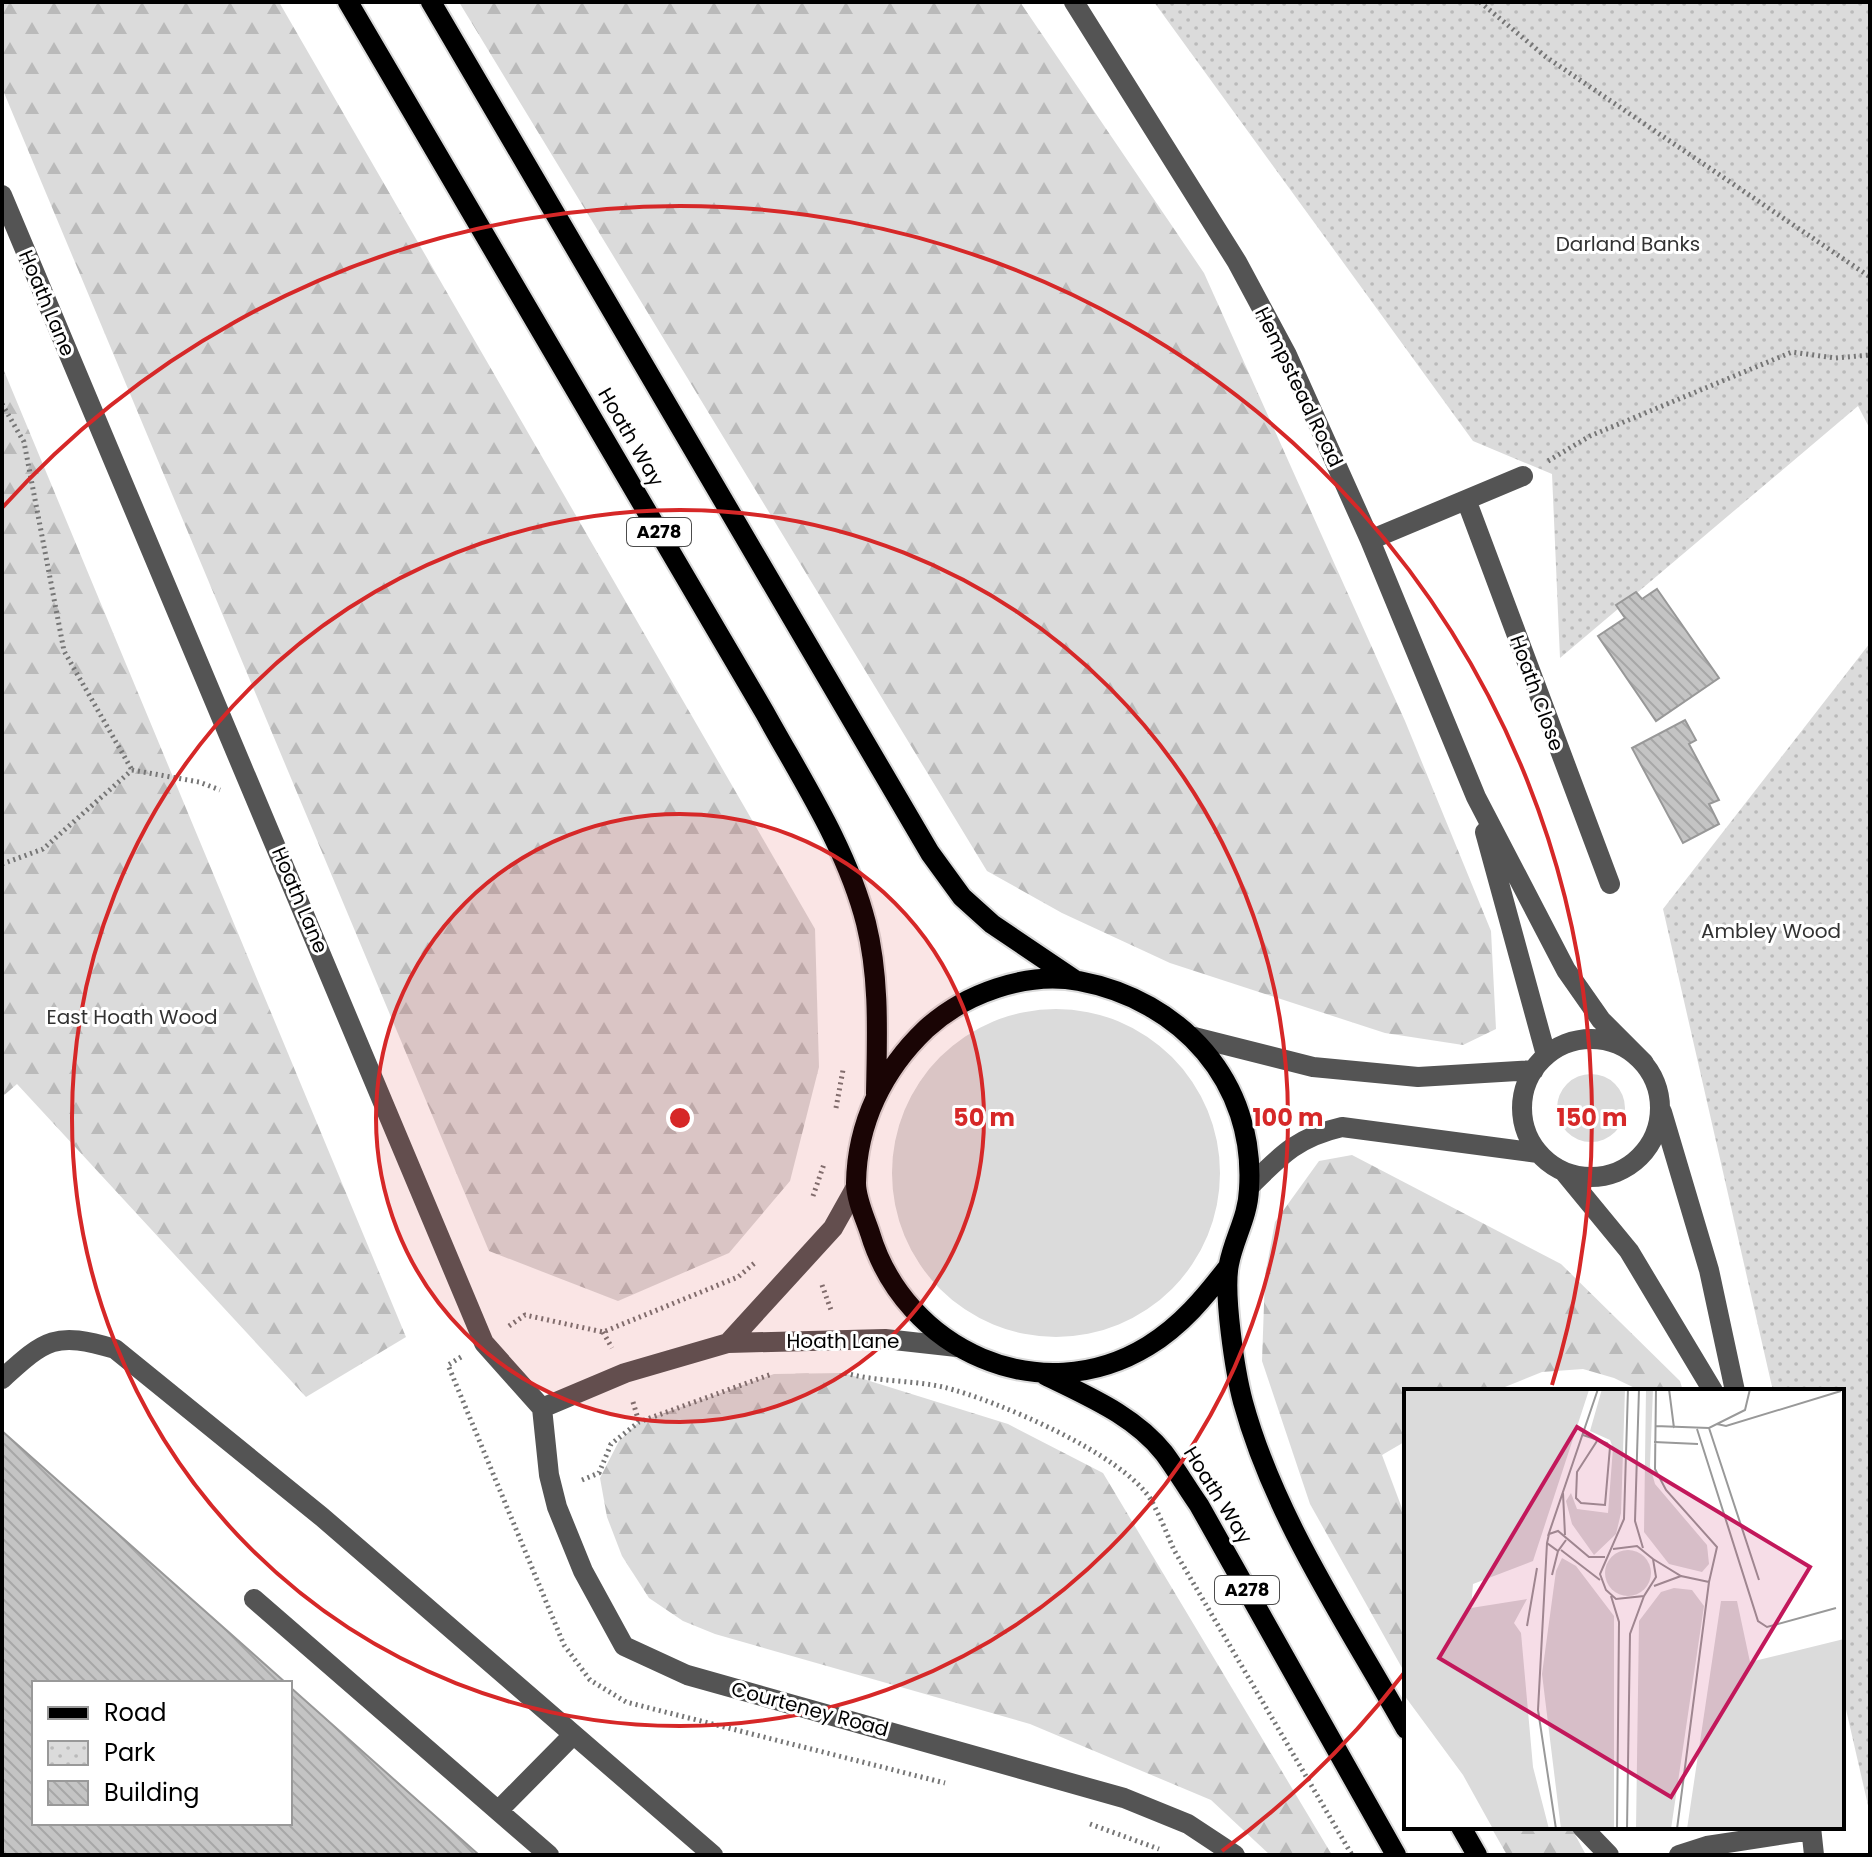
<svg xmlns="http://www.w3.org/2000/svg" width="1872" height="1857" font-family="Poppins,sans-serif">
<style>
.grass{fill:#dbdbdb}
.forest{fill:url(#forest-firs)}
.park{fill:url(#park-dots)}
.building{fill:url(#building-back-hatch);stroke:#989898;stroke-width:2}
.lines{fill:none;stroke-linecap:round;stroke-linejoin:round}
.major-casing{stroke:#dbdbdb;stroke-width:24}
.path{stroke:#767676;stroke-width:5;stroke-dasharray:2 4;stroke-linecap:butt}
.minor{stroke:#545454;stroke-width:20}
.major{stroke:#000;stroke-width:20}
.ring{fill:none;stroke:#d62828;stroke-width:4}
.labels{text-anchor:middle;stroke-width:6;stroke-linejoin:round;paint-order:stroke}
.shield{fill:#fff;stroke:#4c4c4c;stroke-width:2}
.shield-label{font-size:18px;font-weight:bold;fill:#000}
.park-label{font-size:20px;fill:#323232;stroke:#fff}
.street-label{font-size:20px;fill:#000;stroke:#fff}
.inset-road{fill:none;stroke:#999;stroke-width:2}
.view{fill:#c2185b;fill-opacity:0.15;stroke:#c2185b;stroke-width:4}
.inset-edge{fill:none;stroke:#000;stroke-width:4}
.centre{fill:#d62828;stroke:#fff;stroke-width:4}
.ring-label{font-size:24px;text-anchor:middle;font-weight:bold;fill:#d62828;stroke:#fff;stroke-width:6;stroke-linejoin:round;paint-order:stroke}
</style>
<defs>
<pattern id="forest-firs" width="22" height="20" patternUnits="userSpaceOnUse" patternTransform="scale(2)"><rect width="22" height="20" fill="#dbdbdb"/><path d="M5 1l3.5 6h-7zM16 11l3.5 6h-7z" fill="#bababa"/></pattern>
<pattern id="park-dots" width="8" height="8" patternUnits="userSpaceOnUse" patternTransform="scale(2)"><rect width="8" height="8" fill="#dbdbdb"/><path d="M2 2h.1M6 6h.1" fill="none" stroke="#bababa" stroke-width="1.8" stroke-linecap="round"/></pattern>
<pattern id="building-back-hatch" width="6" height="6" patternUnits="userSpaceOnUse" patternTransform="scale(2)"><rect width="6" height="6" fill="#c4c4c4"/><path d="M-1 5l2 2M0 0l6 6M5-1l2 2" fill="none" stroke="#a7a7a7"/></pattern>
</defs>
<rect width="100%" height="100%" fill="#fff"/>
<!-- grass -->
<path class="grass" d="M892 1173a164 164 0 1 1 328 0a164 164 0 1 1-328 0Z
M1557 1108a34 34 0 1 1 68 0a34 34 0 1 1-68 0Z"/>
<!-- forest -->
<path class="forest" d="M2 2H279L815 929 819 1067 790 1181 729 1253 618 1301 489 1251 2 88Z
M459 2H1020L1204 273 1405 721 1491 931 1496 1029 1463 1045 1385 1033 1170 963 1062 913 987 871Z
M2 366 406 1337 306 1397 17 1084 2 1097Z
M1352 1155 1561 1264 1680 1381 1683 1391H1641L1614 1378 1583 1369 1542 1372 1495 1391H1406V1441L1382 1455 1406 1519V1675L1310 1504 1262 1361 1265 1276 1275 1222 1319 1161Z
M844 1373 1008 1424 1103 1473 1332 1855H1270L1211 1800 1030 1724 715 1634 683 1621 649 1598 622 1556 607 1517 600 1478 619 1441 639 1422 774 1374Z
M1491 1827H1571L1586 1855H1507Z"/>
<!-- park -->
<path class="park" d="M1154 2H1870V429L1858 406 1560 658 1552 474 1473 441Z
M1870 643V1814L1842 1692V1391H1773L1663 909Z"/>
<!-- building -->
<path class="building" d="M1657 589 1719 678 1656 721 1598 636 1625 618 1616 605 1636 592 1642 599Z
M1685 720 1696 740 1689 744 1719 800 1709 804 1719 824 1683 843 1632 748Z
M2 1431 286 1683H34V1823H290V1687L479 1855H2Z"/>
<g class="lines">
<!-- major casing -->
<g class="major-casing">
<path id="major" d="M348 2 765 713C802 780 847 848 866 923 880 979 877 1037 876 1094
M431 2 930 853 962 897 992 924 1075 980
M1228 1267C1205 1297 1181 1326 1148 1346 1040 1412 905 1350 870 1233 865 1218 856 1199 856 1183 857 1123 883 1070 926 1029 964 994 1026 971 1079 981 1181 1000 1256 1082 1249 1189 1248 1217 1234 1238 1229 1264 1223 1293 1235 1372 1243 1402 1275 1519 1348 1625 1406 1729
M1045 1375C1087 1396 1134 1415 1164 1453 1176 1469 1187 1488 1199 1505L1396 1855
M1461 1827 1477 1855"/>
</g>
<!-- path -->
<path class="path" d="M1480 2 1546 57 1870 277
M2 404 24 442 64 651 132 770
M1548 461 1590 436 1792 352 1835 358 1870 355
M132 770 199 782 220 790
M2 864 43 849 132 770
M836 1108 843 1070
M813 1196 824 1164
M822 1285 831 1310
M509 1326 525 1315 603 1332 738 1277 757 1261
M603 1332 612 1348
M461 1357 448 1365 564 1645 590 1680 626 1702 945 1783
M845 1373C878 1382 911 1380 943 1387 996 1400 1123 1454 1151 1500 1160 1516 1167 1534 1174 1550L1352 1855
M633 1402 639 1422
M582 1480 599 1473 611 1444 639 1422 772 1374
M1090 1824 1159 1849"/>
<!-- minor -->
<path class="minor" d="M1074 2 1237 262 1287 355 1370 540 1476 797 1566 970 1601 1020 1644 1063
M2 195 484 1343 542 1408
M1467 502 1610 884
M1370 540 1523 476
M1485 832 1546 1055
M1194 1037 1313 1067 1418 1077 1534 1070
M1522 1108a69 69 0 1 1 138 0a69 69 0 1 1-138 0Z
M1662 1112 1709 1270 1735 1391
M1564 1172 1629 1251 1713 1391
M1250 1186C1281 1155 1298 1137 1342 1127L1538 1153
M728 1343 833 1228 856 1187
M2 1379C46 1339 55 1331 115 1349L322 1517 713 1855
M542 1408 549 1475 557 1507 583 1571 624 1646 687 1675 1124 1798 1188 1824 1235 1855
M542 1408 625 1373 728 1343 885 1339 957 1347
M254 1599 549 1855
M498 1811 573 1735
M1582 1827 1609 1855
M1811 1827 1814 1855
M1679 1855 1707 1846 1811 1830"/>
<!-- major -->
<use href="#major" class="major"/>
</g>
<!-- distance rings -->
<circle cx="680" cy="1118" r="304" fill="#d62828" fill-opacity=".12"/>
<g class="ring">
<circle cx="680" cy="1118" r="304"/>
<circle cx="680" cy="1118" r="608"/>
<path d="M1404 1673A912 912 0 0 1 1222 1851M2 508A912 912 0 0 1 1552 1385"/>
</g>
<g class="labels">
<!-- shield labels -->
<g class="shield">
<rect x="627" y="518" width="64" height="28" rx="6"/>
<rect x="1215" y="1576" width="64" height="28" rx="6"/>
</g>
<g class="shield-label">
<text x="659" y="538">A278</text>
<text x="1247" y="1596">A278</text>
</g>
<!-- park labels -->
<g class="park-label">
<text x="1628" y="251">Darland Banks</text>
<text x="1771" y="938">Ambley Wood</text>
<text x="132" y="1024">East Hoath Wood</text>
</g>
<!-- street labels -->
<g class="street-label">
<text transform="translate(47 303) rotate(67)" y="7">Hoath Lane</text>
<text transform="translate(1299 387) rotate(64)" y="7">Hempstead Road</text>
<text transform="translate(631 437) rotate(60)" y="7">Hoath Way</text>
<text transform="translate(1537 693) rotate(70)" y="7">Hoath Close</text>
<text transform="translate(300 900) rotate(67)" y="7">Hoath Lane</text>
<text x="843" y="1348">Hoath Lane</text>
<text transform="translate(1218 1495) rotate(58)" y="7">Hoath Way</text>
<text transform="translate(810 1709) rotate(15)" y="7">Courteney Road</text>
</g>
</g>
<!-- overview -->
<g transform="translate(1404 1389)">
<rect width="440" height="440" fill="#fff"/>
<path d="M201 184a23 23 0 1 1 46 0a23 23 0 1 1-46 0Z" fill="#dbdbdb"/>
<path d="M198 0H221L217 124 212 145 190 166 168 135 162 112 167 104 173 120 204 124 209 59 206 51 186 42ZM242 0H249L246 77 251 95 303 156 305 175 298 183 265 175 240 143ZM158 169 172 177 210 227V440H157L138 285 152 182ZM270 199 288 201 300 217 267 440H232L235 232 257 203ZM317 212H333L346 273 440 250V440H283Z" fill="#dbdbdb"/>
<path d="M0 0 185 1 129 172 69 195 67 219 123 210 110 234 117 244 129 378 145 440H89L59 386 0 306Z" fill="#dbdbdb"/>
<path class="inset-road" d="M235 0 231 132 239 159M252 0 251 80 262 101 313 158 305 193M265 0 270 39M313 35 322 37 437 2M251 37 305 39 341 21 346 0M305 39 355 191M293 40 354 232 363 238 432 219M179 46 203 54 206 58 201 116 177 114 172 109 173 83 193 52M250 53 294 55M159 104 161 146M144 147 194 0M162 151 154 162 143 154 145 145 154 142 185 168H201M143 154 134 321 152 440M209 160 233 157 249 170 252 188 240 207 212 210 202 201 196 185 220 130 224 0M157 161 196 191M249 170 277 187 305 193M148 186 154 162M250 197 277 187M207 207 215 233 213 440M123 237 133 179M223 440 226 245 240 207M273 440 305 193"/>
<path class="view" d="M173 38 406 178 267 408 35 269Z"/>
<rect width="440" height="440" class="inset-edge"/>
</g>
<circle cx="680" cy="1118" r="12" class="centre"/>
<g class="ring-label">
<text x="984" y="1126">50 m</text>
<text x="1288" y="1126">100 m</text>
<text x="1592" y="1126">150 m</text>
</g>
<!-- border -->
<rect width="1872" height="1857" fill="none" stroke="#000000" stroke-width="8"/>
<!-- legend -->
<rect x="32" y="1681" width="260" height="144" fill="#ffffff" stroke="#999999" stroke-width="2"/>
<rect x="48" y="1707" width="40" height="12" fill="#000000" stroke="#999999" stroke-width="2"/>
<text x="104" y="1721" font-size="24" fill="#000000">Road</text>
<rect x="48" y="1741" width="40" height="24" fill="url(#park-dots)" stroke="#999999" stroke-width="2"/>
<text x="104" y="1761" font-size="24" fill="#000000">Park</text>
<rect x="48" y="1781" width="40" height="24" fill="url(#building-back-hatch)" stroke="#999999" stroke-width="2"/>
<text x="104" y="1801" font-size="24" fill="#000000">Building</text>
</svg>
